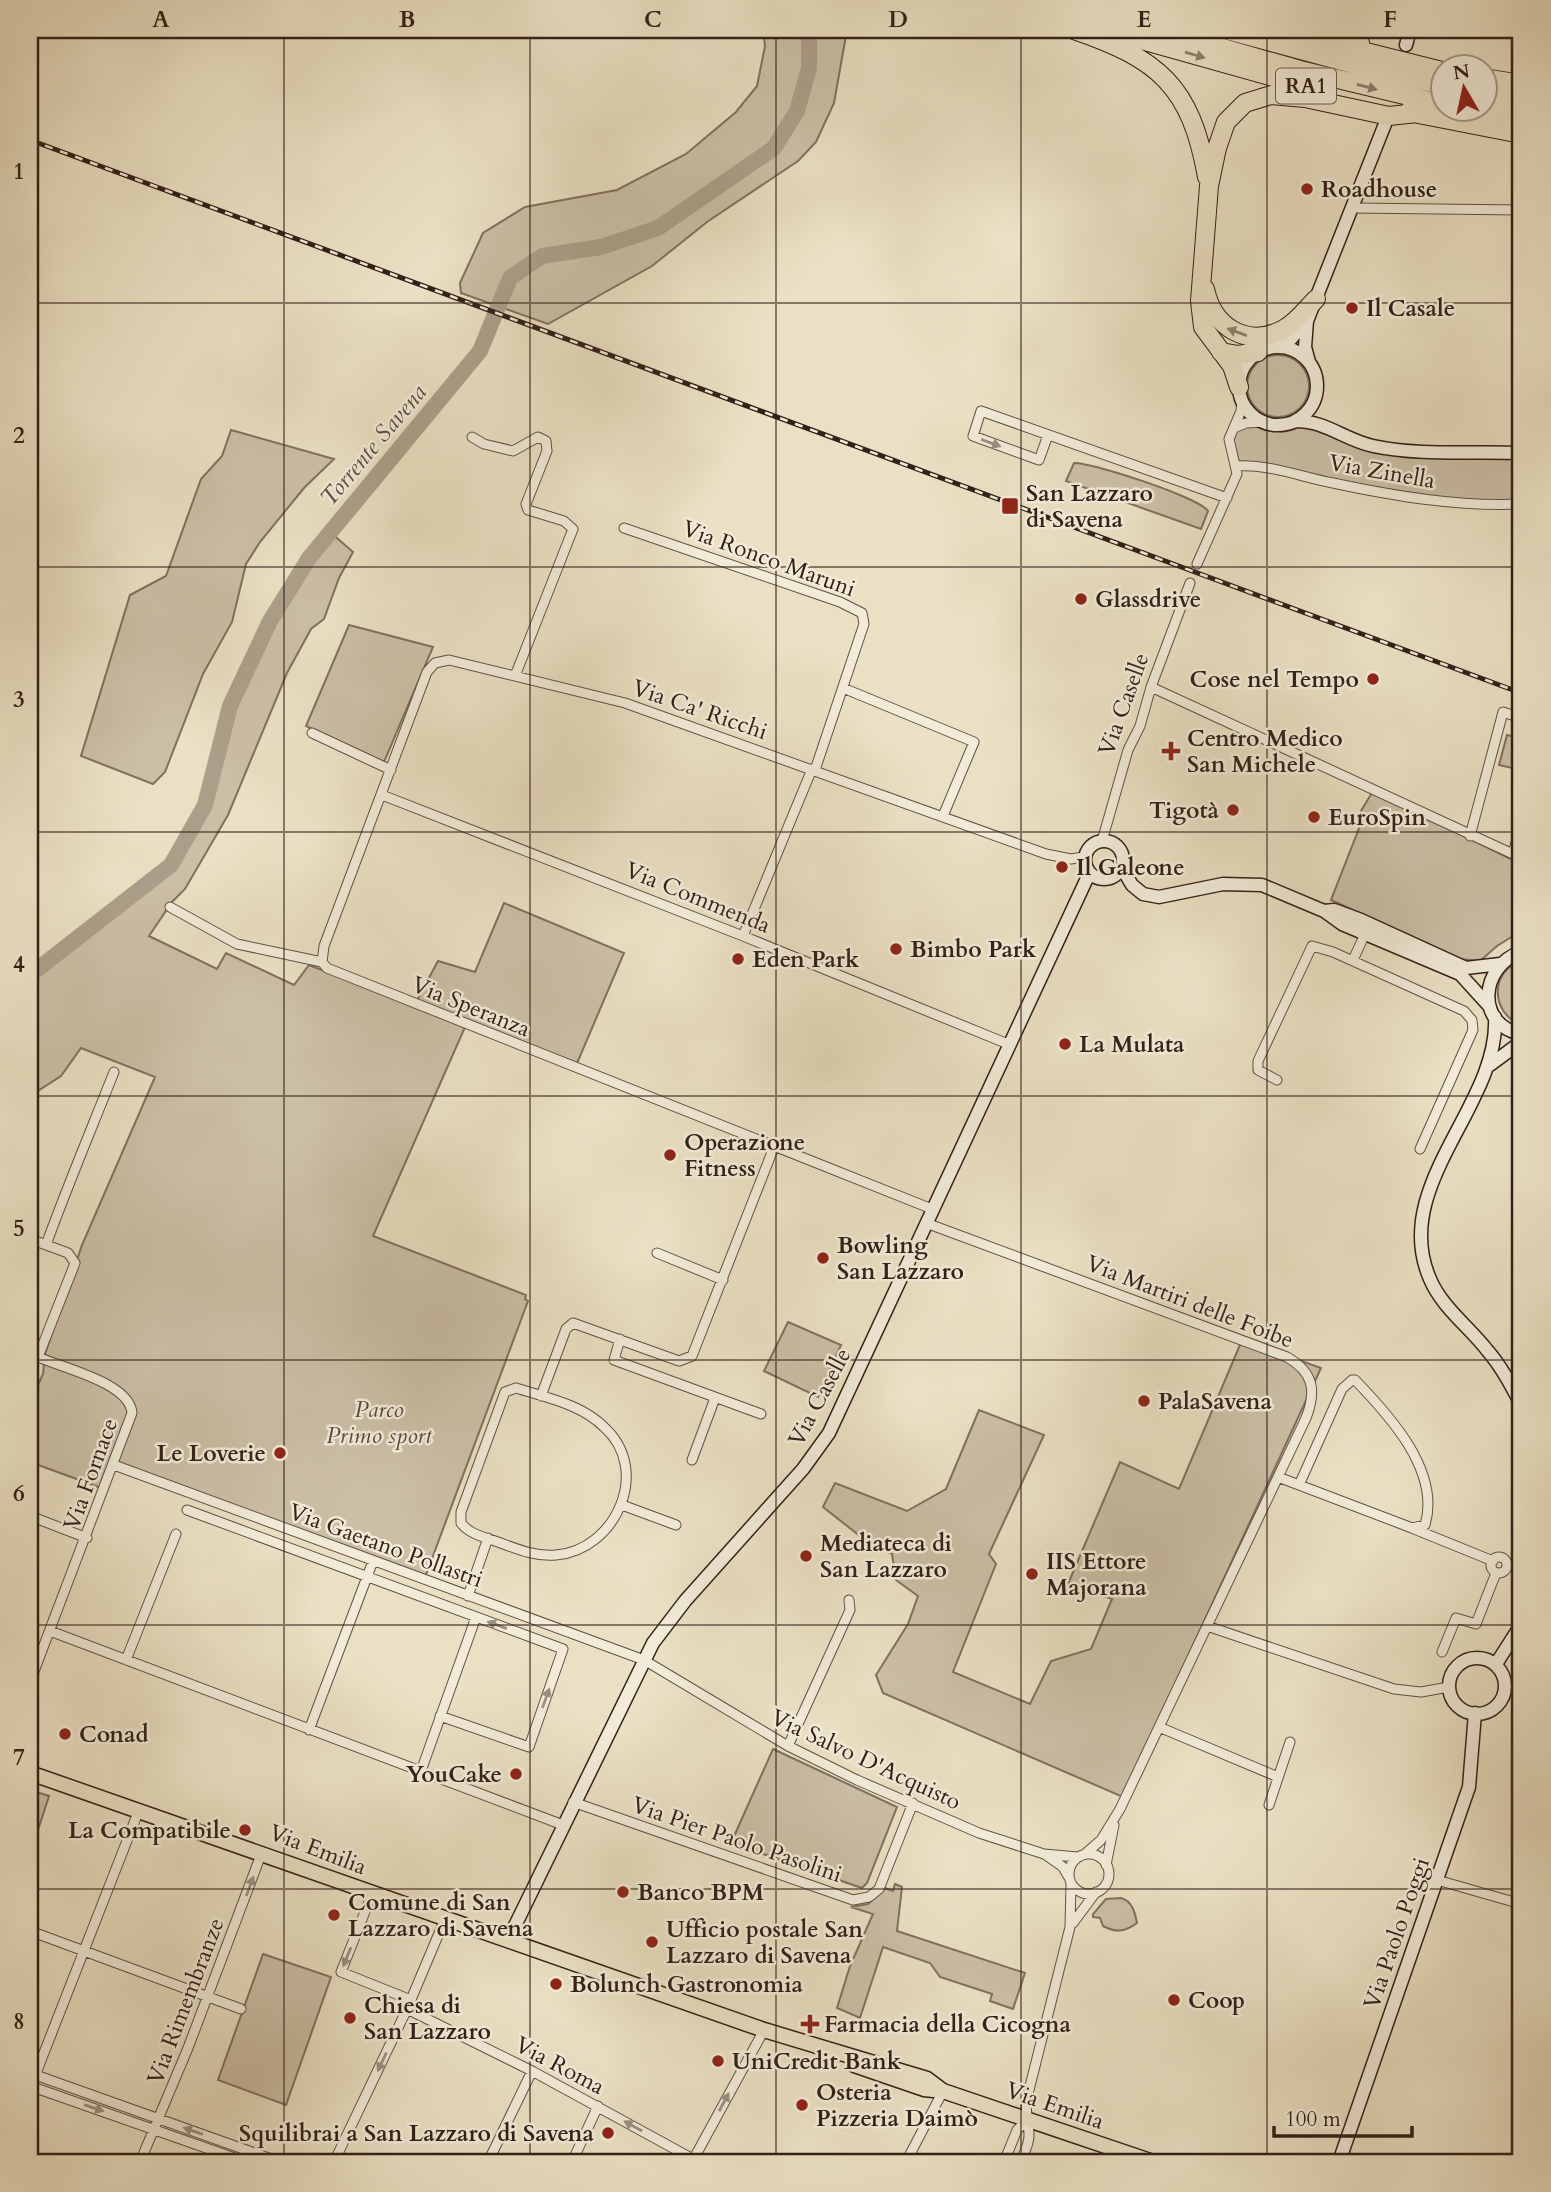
<svg xmlns="http://www.w3.org/2000/svg" width="1551" height="2192" font-family="Cardo,serif">
<style>
.green{fill:#cbbfa6;stroke:#7f705f;stroke-width:2}
.lines{fill:none;stroke-linecap:round;stroke-linejoin:round}
.river{stroke:#ac9f89;stroke-width:16}
.street-casing{stroke:#615043;stroke-width:11}
.secondary-casing{stroke:#332018;stroke-width:15}
.primary-casing{stroke:#332018;stroke-width:17}
.highway-casing{stroke:#332018;stroke-width:20}
.street{stroke:#f1ebd8;stroke-width:9}
.secondary{stroke:#f1ebd8;stroke-width:12}
.primary{stroke:#eae0c3;stroke-width:14}
.highway{stroke:#eae0c3;stroke-width:18}
.rail-casing{stroke:#332018;stroke-width:5}
.rail{stroke:#f1ebd8;stroke-width:2.5;stroke-dasharray:8;stroke-linecap:butt}
.oneway{fill:#8e806e}
.oneway2{fill:#9c9082}
.grid{fill:none;stroke:#332018;stroke-width:2;stroke-opacity:0.55}
.poi-dot{fill:#8f2418;stroke:#f1ebd8;stroke-width:2.5}
.labels{text-anchor:middle;stroke-width:5;stroke-linejoin:round;paint-order:stroke}
.shield{fill:#f1ebd8;stroke:#6c5d52;stroke-width:2}
.shield-label{font-size:21px;font-weight:bold;fill:#332018}
.poi-label{font-size:23px;font-weight:bold;fill:#332018;stroke:#f1ebd8;text-anchor:start}
.street-label{font-size:23px;fill:#332018;stroke:#f1ebd8}
.park-label{font-size:23px;font-style:italic;fill:#59483c;stroke:#f1ebd8}
.water-label{font-size:24px;font-style:italic;fill:#5d4c40;stroke:#f1ebd8}
.neatline{fill:none;stroke:#332018;stroke-width:2.5}
.grid-label{font-size:23px;text-anchor:middle;font-weight:bold;fill:#332018}
</style>
<rect width="100%" height="100%" fill="#eae0c3"/>
<filter id="stains"><feTurbulence type="fractalNoise" baseFrequency=".00286" numOctaves="4"/><feColorMatrix values="0 0 0 0 .2 0 0 0 0 .09 0 0 0 0 .02 0 0 0 .5 -.17"/></filter>
<radialGradient id="worn" r=".72"><stop offset=".6" stop-color="#630" stop-opacity="0"/><stop offset="1" stop-color="#630" stop-opacity=".3"/></radialGradient>
<!-- green -->
<path class="green" d="M763 30H847L834 103 816 142 798 161 707 222 652 266 548 324 461 293 460 283 483 233 525 207 617 190 686 154 736 112 757 86 765 46Z
M1247 386a31 31 0 1 1 62 0a31 31 0 1 1-62 0Z
M1294 421 1371 445 1521 453V504L1490 505 1237 466 1231 432 1264 422 1274 424Z
M231 430 334 459 304 488 260 542 246 564 232 622 203 674 165 772 153 784 81 756 130 595 166 576 201 479 222 456Z
M1074 463C1095 463 1200 498 1208 511L1201 529 1066 481Z
M330 532 353 552 339 578 324 619 311 629 287 673 228 815 185 889 172 902 149 936 217 969 226 953 294 985 309 965 414 1006 438 961 475 972 504 903 624 953 575 1068 465 1027 373 1236 526 1295 525 1299 528 1301 424 1580 111 1463 101 1488 30 1462V1449L34 1439 30 1403 43 1374 45 1354 82 1245 155 1077 81 1048 61 1076 30 1096V975L171 865 205 805 230 706 270 622 309 558Z
M349 625 433 647 384 762 306 726Z
M1507 735 1521 738V770L1499 765Z
M1373 791 1521 864V931L1497 946 1480 961 1460 959 1331 900 1363 818 1361 811Z
M1521 961V1025C1491 1013 1489 972 1521 961Z
M788 1322 841 1345 818 1397 764 1371Z
M1242 1340 1321 1368 1123 1797 883 1693 876 1675 908 1624 918 1596 896 1580 892 1554 870 1544 823 1507 835 1483 907 1511 946 1489 979 1410 1044 1435 989 1554 996 1564 953 1672 1030 1704 1051 1661 1091 1649 1112 1599 1068 1584 1120 1462 1179 1489Z
M773 1749 897 1807 867 1883 862 1888 731 1843Z
M30 1790 49 1796 37 1833 30 1830Z
M895 1884 902 1887 897 1931 1025 1973 1013 2009 990 2001 992 1994 940 1977 930 1963 883 1947 860 2018 837 2008 850 1966 873 1914 851 1907 868 1904 885 1888 893 1891Z
M1121 1898C1132 1901 1135 1912 1137 1923 1125 1932 1116 1933 1103 1926L1100 1918 1093 1917V1914L1106 1899Z
M263 1954 331 1977 286 2105 218 2080Z"/>
<g class="lines">
<!-- river -->
<path class="river" d="M30 975 171 865 205 805 230 706 270 621 309 558 480 351 510 278 542 256 601 247 658 228 774 148 797 111 809 68V30"/>
<!-- street casing -->
<g class="street-casing">
<path id="street" d="M1353 208 1521 210
M1234 428 1246 423 1264 422
M1048 435 1039 460 973 436 981 411 1227 498
M472 437 484 444 513 451 538 437 546 441 547 451 526 504 528 510 564 521 573 529 515 676
M1237 466C1270 464 1301 477 1333 483 1394 496 1459 507 1521 504
M624 528 840 602 862 613 864 624 815 770
M1197 564 1237 474 1229 439 1241 411 1242 399
M1151 687 1513 854 1521 823
M843 688 974 742 943 816
M312 733 391 770
M382 795 743 936 1008 1044
M1470 836 1503 712 1521 718
M1102 841 1128 750 1140 726 1151 687 1190 583
M170 907 237 944 322 962
M743 936 812 769
M1353 960 1365 934
M1277 1080 1258 1070V1061L1312 946 1333 952 1464 1011 1472 1020 1473 1030 1420 1149
M932 1209 327 968 322 962 324 946 427 672 435 663 449 660 625 703 1046 854 1071 859 1083 857
M926 1223 1287 1357C1313 1372 1317 1390 1306 1418L1120 1809 1101 1840 1085 1854
M30 1239 68 1253 75 1263 38 1357C63 1368 130 1383 132 1413L30 1682
M46 1245C67 1187 91 1130 114 1072
M657 1253 723 1280
M620 1339 614 1360 761 1414
M516 1388C547 1398 581 1404 604 1427 652 1470 616 1550 556 1555 535 1557 517 1549 498 1542 486 1538 469 1534 461 1523V1512L505 1392Z
M541 1396 566 1329 573 1323 679 1361 692 1356 774 1147
M692 1460 715 1398
M114 1465 644 1660 788 1746 857 1780 979 1833 1044 1854 1078 1857
M1278 1477 1412 1528 1425 1525C1441 1471 1389 1415 1355 1380H1352L1342 1389 1299 1485
M622 1505 676 1525
M187 1510 563 1649 529 1747 440 1716
M30 1516 87 1538
M1414 1529 1493 1561
M1491 1565a8 8 0 1 1 16 0a8 8 0 1 1-16 0Z
M468 1596 488 1538
M1207 1626 1394 1689 1421 1692 1449 1687
M50 1631 563 1825
M1442 1652 1456 1618 1476 1624 1496 1573
M126 1660 176 1534
M1159 1727 1278 1777
M309 1730 373 1561
M788 1746 850 1610 849 1600
M421 1771 476 1617
M573 1802 853 1900 869 1897 879 1889 913 1803
M1269 1805 1290 1742
M1069 1874a20 20 0 1 1 40 0a20 20 0 1 1-40 0Z
M1046 1855 1063 1867 1068 1876
M1106 1865 1114 1825
M1437 1880 1521 1904
M372 1894 341 1972 411 2000
M1073 1923 1096 1892
M30 1931 241 2009
M407 2009 532 2071 693 2159
M30 2073 280 2162
M30 2086 246 2162
M31 2086 139 1810
M140 2162 188 2048 262 1852
M334 2162 407 2009 445 1919
M488 2162 532 2071
M572 2162 598 2106
M692 2162 764 2030
M906 2162 943 2091
M1004 2162 1017 2130 1028 2119
M1020 2162C1038 2128 1023 2129 1027 2098L1070 1927 1071 1883"/>
</g>
<!-- secondary casing -->
<g class="secondary-casing">
<path id="secondary" d="M1406 45 1410 30
M1277 347 1291 339 1306 321
M1239 386a39 39 0 1 1 78 0a39 39 0 1 1-78 0Z
M1309 362 1305 347 1307 321 1385 124
M1296 421C1326 421 1345 440 1373 446 1420 456 1473 451 1521 453
M1085 860a19 19 0 1 1 38 0a19 19 0 1 1-38 0Z
M1122 868 1132 885 1143 894 1159 897 1223 884 1262 885 1324 911 1342 924 1460 974 1490 1007
M1324 911 1334 910 1361 920 1466 968 1500 964
M1521 952C1480 966 1475 1025 1521 1034
M1495 1017C1500 1105 1389 1186 1430 1279 1441 1306 1469 1327 1487 1350 1501 1366 1511 1385 1521 1404
M1490 1065 1521 1042
M1449 1686a28 28 0 1 1 56 0a28 28 0 1 1-56 0Z
M1496 1664 1521 1625
M508 1940 653 1643 685 1601 803 1469 829 1433 1089 874
M1339 2162 1469 1787 1475 1713"/>
</g>
<!-- primary casing -->
<g class="primary-casing">
<path id="primary" d="M30 1773 764 2030 927 2079 943 2091
M854 2065 924 2089 943 2091 1153 2162"/>
</g>
<!-- highway casing -->
<g class="highway-casing">
<path id="highway" d="M1074 30C1159 59 1191 86 1207 177
M1106 30 1323 91
M1160 30 1300 70 1442 104
M1227 30 1386 73 1442 85
M1278 30 1442 71
M1332 30 1360 43
M1484 78 1521 84
M1484 93 1521 99
M1465 108 1521 117
M1408 112 1521 134
M1205 289C1213 327 1247 349 1284 329 1297 322 1306 309 1316 299
M1221 352 1238 355 1258 352
M1239 387 1232 366 1203 327 1200 301 1209 186 1217 148 1226 122 1245 103 1271 95 1305 98 1389 116 1417 113"/>
</g>
<!-- street -->
<use href="#street" class="street"/>
<!-- secondary -->
<use href="#secondary" class="secondary"/>
<!-- primary -->
<use href="#primary" class="primary"/>
<!-- highway -->
<use href="#highway" class="highway"/>
<!-- rail casing -->
<g class="rail-casing">
<path id="rail" d="M30 140 1521 693"/>
</g>
<!-- rail -->
<use href="#rail" class="rail"/>
</g>
<!-- one-way arrows -->
<defs><path id="oneway-solid" d="M-6-.8H1V-3.2L6.5 0L1 3.2V.8H-6Z" transform="scale(1.75)"/></defs>
<g class="oneway">
<use href="#oneway-solid" transform="translate(1195 55) rotate(16)"/>
<use href="#oneway-solid" transform="translate(1367 87) rotate(15)"/>
<use href="#oneway-solid" transform="translate(1237 332) rotate(-160)"/>
</g>
<g class="oneway2">
<use href="#oneway-solid" transform="translate(991 443) rotate(20)"/>
<use href="#oneway-solid" transform="translate(497 1625) rotate(-160)"/>
<use href="#oneway-solid" transform="translate(546 1698) rotate(-70)"/>
<use href="#oneway-solid" transform="translate(250 1886) rotate(-70)"/>
<use href="#oneway-solid" transform="translate(347 1957) rotate(112)"/>
<use href="#oneway-solid" transform="translate(382 2062) rotate(115)"/>
<use href="#oneway-solid" transform="translate(724 2102) rotate(-62)"/>
<use href="#oneway-solid" transform="translate(94 2108) rotate(19)"/>
<use href="#oneway-solid" transform="translate(633 2126) rotate(-151)"/>
<use href="#oneway-solid" transform="translate(193 2131) rotate(-161)"/>
</g>
<!-- grid -->
<path class="grid" d="M284 30V2162M530 30V2162M776 30V2162M1021 30V2162M1267 30V2162M30 303H1521M30 567H1521M30 832H1521M30 1096H1521M30 1360H1521M30 1625H1521M30 1889H1521"/>
<!-- markers -->
<g class="poi-dot">
<circle cx="1307" cy="189" r="7"/>
<circle cx="1352" cy="308" r="7"/>
<rect x="1001" y="497" width="18" height="18" rx="3.5"/>
<circle cx="1081" cy="599" r="7"/>
<circle cx="1373" cy="679" r="7"/>
<path d="M1167.5 740.5h7v7h7v7h-7v7h-7v-7h-7v-7h7z"/>
<circle cx="1233" cy="810" r="7"/>
<circle cx="1314" cy="817" r="7"/>
<circle cx="1062" cy="867" r="7"/>
<circle cx="896" cy="949" r="7"/>
<circle cx="738" cy="959" r="7"/>
<circle cx="1065" cy="1044" r="7"/>
<circle cx="670" cy="1155" r="7"/>
<circle cx="823" cy="1258" r="7"/>
<circle cx="1144" cy="1401" r="7"/>
<circle cx="280" cy="1453" r="7"/>
<circle cx="806" cy="1556" r="7"/>
<circle cx="1032" cy="1574" r="7"/>
<circle cx="65" cy="1734" r="7"/>
<circle cx="516" cy="1774" r="7"/>
<circle cx="245" cy="1830" r="7"/>
<circle cx="623" cy="1892" r="7"/>
<circle cx="334" cy="1915" r="7"/>
<circle cx="652" cy="1942" r="7"/>
<circle cx="556" cy="1984" r="7"/>
<circle cx="1174" cy="2000" r="7"/>
<circle cx="350" cy="2018" r="7"/>
<path d="M806.5 2013.5h7v7h7v7h-7v7h-7v-7h-7v-7h7z"/>
<circle cx="718" cy="2061" r="7"/>
<circle cx="802" cy="2105" r="7"/>
<circle cx="608" cy="2133" r="7"/>
</g>
<g class="labels">
<!-- shield labels -->
<rect class="shield" x="1276" y="68.5" width="60" height="35" rx="5"/>
<g class="shield-label">
<text x="1306" y="93">RA1</text>
</g>
<!-- poi labels -->
<g class="poi-label">
<text x="1321" y="197">Roadhouse</text>
<text x="1366" y="316">Il Casale</text>
<text x="1026" y="501">San Lazzaro<tspan x="1026" dy="26">di Savena</tspan></text>
<text x="1095" y="607">Glassdrive</text>
<text x="1359" y="687" text-anchor="end">Cose nel Tempo</text>
<text x="1187" y="746">Centro Medico<tspan x="1187" dy="26">San Michele</tspan></text>
<text x="1219" y="818" text-anchor="end">Tigotà</text>
<text x="1328" y="825">EuroSpin</text>
<text x="1076" y="875">Il Galeone</text>
<text x="910" y="957">Bimbo Park</text>
<text x="752" y="967">Eden Park</text>
<text x="1079" y="1052">La Mulata</text>
<text x="684" y="1150">Operazione<tspan x="684" dy="26">Fitness</tspan></text>
<text x="837" y="1253">Bowling<tspan x="837" dy="26">San Lazzaro</tspan></text>
<text x="1158" y="1409">PalaSavena</text>
<text x="266" y="1461" text-anchor="end">Le Loverie</text>
<text x="820" y="1551">Mediateca di<tspan x="820" dy="26">San Lazzaro</tspan></text>
<text x="1046" y="1569">IIS Ettore<tspan x="1046" dy="26">Majorana</tspan></text>
<text x="79" y="1742">Conad</text>
<text x="502" y="1782" text-anchor="end">YouCake</text>
<text x="231" y="1838" text-anchor="end">La Compatibile</text>
<text x="637" y="1900">Banco BPM</text>
<text x="348" y="1910">Comune di San<tspan x="348" dy="26">Lazzaro di Savena</tspan></text>
<text x="666" y="1937">Ufficio postale San<tspan x="666" dy="26">Lazzaro di Savena</tspan></text>
<text x="570" y="1992">Bolunch Gastronomia</text>
<text x="1188" y="2008">Coop</text>
<text x="364" y="2013">Chiesa di<tspan x="364" dy="26">San Lazzaro</tspan></text>
<text x="824" y="2032">Farmacia della Cicogna</text>
<text x="732" y="2069">UniCredit Bank</text>
<text x="816" y="2100">Osteria<tspan x="816" dy="26">Pizzeria Daimò</tspan></text>
<text x="594" y="2141" text-anchor="end">Squilibrai a San Lazzaro di Savena</text>
</g>
<!-- street labels -->
<g class="street-label">
<text transform="translate(1382 471) rotate(10)" y="8">Via Zinella</text>
<text transform="translate(769 558) rotate(20)" y="8">Via Ronco Maruni</text>
<text transform="translate(1123 704) rotate(-70)" y="8">Via Caselle</text>
<text transform="translate(700 709) rotate(19)" y="8">Via Ca' Ricchi</text>
<text transform="translate(698 897) rotate(22)" y="8">Via Commenda</text>
<text transform="translate(471 1006) rotate(22)" y="8">Via Speranza</text>
<text transform="translate(1190 1301) rotate(21)" y="8">Via Martiri delle Foibe</text>
<text transform="translate(819 1397) rotate(-62)" y="8">Via Caselle</text>
<text transform="translate(90 1474) rotate(-70)" y="8">Via Fornace</text>
<text transform="translate(386 1545) rotate(20)" y="8">Via Gaetano Pollastri</text>
<text transform="translate(866 1759) rotate(25)" y="8">Via Salvo D'Acquisto</text>
<text transform="translate(737 1839) rotate(19)" y="8">Via Pier Paolo Pasolini</text>
<text transform="translate(318 1849) rotate(21)" y="8">Via Emilia</text>
<text transform="translate(1396 1933) rotate(-71)" y="8">Via Paolo Poggi</text>
<text transform="translate(185 2001) rotate(-69)" y="8">Via Rimembranze</text>
<text transform="translate(560 2065) rotate(28)" y="8">Via Roma</text>
<text transform="translate(1055 2105) rotate(19)" y="8">Via Emilia</text>
</g>
<!-- park labels -->
<g class="park-label">
<text x="379" y="1417">Parco<tspan x="379" dy="26">Primo sport</tspan></text>
</g>
<!-- water labels -->
<g class="water-label">
<text transform="translate(373 445) rotate(-50)" y="8">Torrente Savena</text>
</g>
</g>
<!-- margin -->
<rect width="1551" height="2192" fill="none" stroke="#eae0c3" stroke-width="77"/>
<!-- north arrow -->
<g transform="translate(1464 88) rotate(351)"><circle r="33" fill="#f1ebd8" stroke="#a59a8b" stroke-width="2"/>
<path d="M0-5L12 26L0 18L-12 26Z" fill="#8f2418"/>
<text y="-10" font-size="19" font-weight="bold" text-anchor="middle" fill="#332018">N</text>
</g>
<!-- scale -->
<path d="M1274 2126v10h138v-10" fill="none" stroke="#332018" stroke-width="3.5"/>
<text x="1285" y="2126" font-size="21" fill="#332018" stroke="#f1ebd8" stroke-width="5" paint-order="stroke">100 m</text>
<rect x="38" y="38" width="1474" height="2116" class="neatline"/>
<g class="grid-label">
<text x="161" y="27">A</text>
<text x="407" y="27">B</text>
<text x="653" y="27">C</text>
<text x="898" y="27">D</text>
<text x="1144" y="27">E</text>
<text x="1390" y="27">F</text>
<text x="19" y="179">1</text>
<text x="19" y="443">2</text>
<text x="19" y="707">3</text>
<text x="19" y="972">4</text>
<text x="19" y="1236">5</text>
<text x="19" y="1501">6</text>
<text x="19" y="1765">7</text>
<text x="19" y="2029">8</text>
</g>
<rect width="100%" height="100%" filter="url(#stains)"/>
<rect width="100%" height="100%" fill="url(#worn)"/>
</svg>
